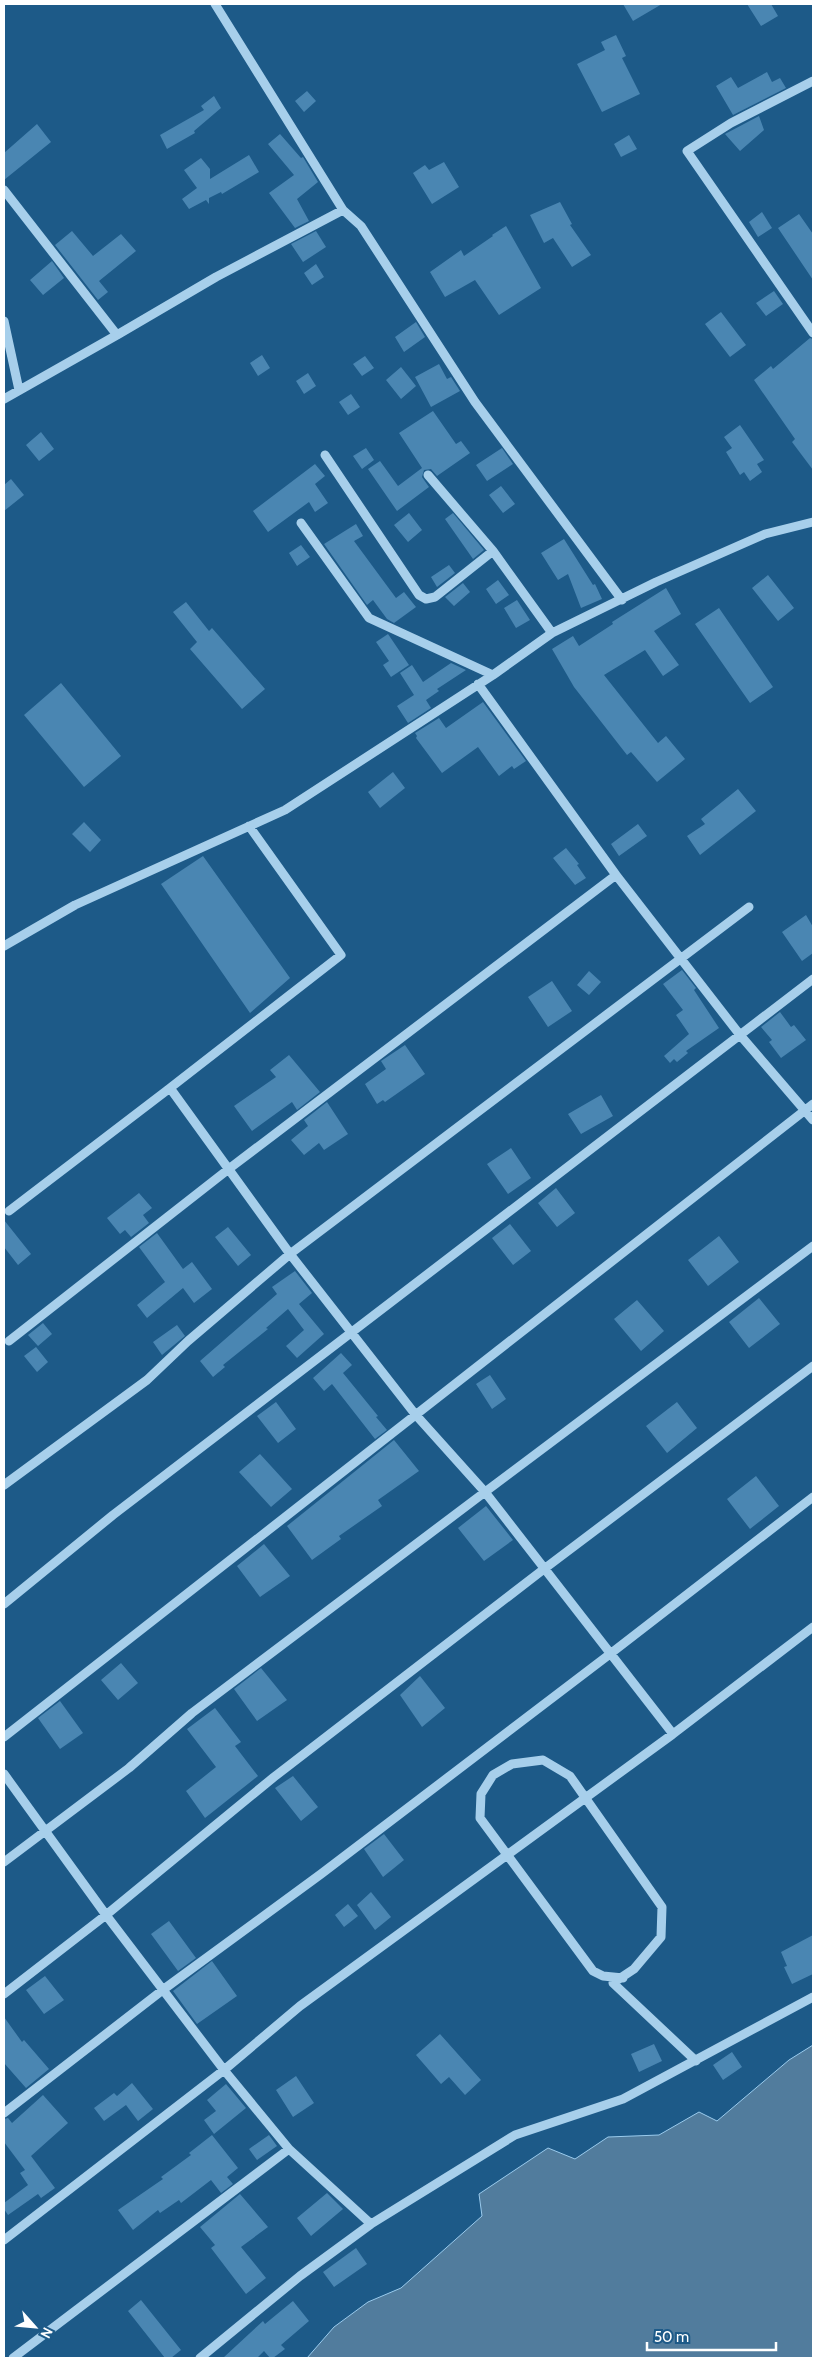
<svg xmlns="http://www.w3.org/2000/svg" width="817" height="2362" font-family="Cabin,sans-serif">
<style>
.water{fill:#517c9d;stroke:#9acbed}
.building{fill:#4a86b2}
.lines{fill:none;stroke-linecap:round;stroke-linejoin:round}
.minor{stroke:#a7cfeb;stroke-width:9}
</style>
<rect width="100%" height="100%" fill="#1d5a88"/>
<!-- water -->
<path class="water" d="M813 2045V2358H307L334 2327 368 2302 401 2288 482 2216 479 2194 548 2148 575 2159 608 2137 659 2135 699 2112 717 2121 789 2060Z"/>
<!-- building -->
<path class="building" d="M623 4H662L633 21Z
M747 4H771L778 16 761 26Z
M616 35 626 56 622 58 640 94 602 112 577 64 605 50 601 42Z
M767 72 772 82 780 78 786 88 733 115 716 86 731 77 738 88Z
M307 91 316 101 304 112 295 101Z
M214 96 221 108 194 131 195 133 167 149 160 135 204 110 201 106Z
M759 116 764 130 740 151 725 134Z
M37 124 51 142 4 180V153Z
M280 134 301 158 303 157 318 182 297 199 309 221 295 228 269 193 294 175 268 144Z
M629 135 637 149 621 157 614 144Z
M249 155 259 172 222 194 221 192 209 198V204L206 200 189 209 182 199 197 188 184 170 201 158 210 169V179Z
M444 162 459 187 432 204 413 173 425 165 429 170Z
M560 202 572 224 570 225 591 255 572 267 553 238 544 243 530 215Z
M762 212 772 228 758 237 749 222Z
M799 214 813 234V280L778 228Z
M506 226 541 288 499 315 475 280 445 297 430 272 461 250 464 256 493 236 492 235Z
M72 231 93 256 121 234 136 251 99 281 108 292 98 300 55 245Z
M316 231 326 247 303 262 291 244Z
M52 261 64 278 43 295 30 280Z
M316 264 324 277 312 285 304 273Z
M774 291 783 304 766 316 756 303Z
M721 312 746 345 730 357 705 324Z
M416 322 425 337 404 352 395 337Z
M810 338 813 339V470L792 442 795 439 754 380 771 366 773 369Z
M262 355 270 368 258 376 250 363Z
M365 356 374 368 362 376 353 364Z
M439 364 447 379 451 377 460 391 431 407 415 377Z
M401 367 416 386 401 399 386 380Z
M308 373 316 386 304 394 296 381Z
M351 394 360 407 348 415 339 402Z
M433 411 456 444 461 441 470 453 437 476 431 469 424 470 422 477 429 487 397 511 368 469 380 461 398 486 422 468 399 433Z
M740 425 764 460 757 464 762 472 750 481 744 472 740 475 726 452 732 448 724 437Z
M41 432 54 449 39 461 26 445Z
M366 448 374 460 362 469 353 456Z
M502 448 513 464 487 481 476 465Z
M315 464 325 476 315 484 328 503 315 512 309 502 268 532 253 511Z
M11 479 24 495 4 511V485Z
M501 486 515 504 503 513 489 495Z
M409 513 422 530 408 542 394 525Z
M453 513 484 550 473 559 445 519Z
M356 524 363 536 354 541 396 598 404 592 416 607 394 623 387 619 373 600 367 605 324 544Z
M564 539 593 585 595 584 602 599 581 608 568 574 558 580 541 553Z
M301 545 310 557 297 566 289 553Z
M449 565 455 573 437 587 431 577Z
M768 575 794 608 778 621 752 588Z
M498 580 509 595 496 604 486 589Z
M463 583 470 592 454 606 445 597Z
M666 588 681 614 654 631 679 665 663 676 645 650 604 675 658 743 666 736 685 759 657 782 631 752 627 755 574 687 552 649 573 636 579 646 613 624 612 622Z
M517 600 530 620 516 628 504 608Z
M186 602 209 631 212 628 265 689 242 709 190 649 197 642 173 612Z
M719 608 773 687 750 703 695 624Z
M388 634 409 665 391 677 383 665 389 661 376 642Z
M451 663 466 670 437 689 439 691 426 700 431 708 408 723 397 706 414 695 400 673 412 665 423 682Z
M61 683 121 756 84 787 24 715Z
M483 702 526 761 514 769 512 766 499 776 478 747 442 773 416 738 417 736 415 733 439 718 446 728Z
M393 772 405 788 380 808 368 792Z
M738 789 756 811 700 855 687 836 705 824 701 819Z
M84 822 101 840 90 852 72 834Z
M638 824 647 836 619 856 611 844Z
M566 848 579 864 577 865 586 878 575 885 553 858Z
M203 856 290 978 250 1013 161 884Z
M806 915 813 927V953L802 961 782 932Z
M682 970 696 988 694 990 719 1028 686 1051 688 1053 677 1062 674 1059 670 1063 664 1056 689 1034 676 1015 683 1010 663 984Z
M589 971 601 982 589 995 577 985Z
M552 981 572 1011 548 1027 528 997Z
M780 1012 791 1027 794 1025 806 1040 781 1058 769 1042 772 1040 761 1027Z
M405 1045 425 1074 385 1102 383 1100 377 1104 365 1084 386 1069 381 1061Z
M289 1055 320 1092 297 1110 292 1102 252 1131 234 1106 276 1077 270 1070Z
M601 1095 613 1116 581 1134 568 1114Z
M327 1102 348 1134 324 1150 319 1143 304 1155 291 1140 308 1126 304 1120Z
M511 1148 531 1178 508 1194 487 1164Z
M556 1188 575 1213 557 1227 538 1203Z
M139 1193 152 1208 143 1215 149 1223 131 1237 125 1230 120 1234 107 1218Z
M4 1220 31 1254 18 1265 4 1247Z
M510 1224 531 1251 513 1265 492 1238Z
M228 1227 251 1255 238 1266 215 1237Z
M157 1233 183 1269 192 1262 212 1289 194 1303 183 1288 147 1318 137 1305 165 1282 139 1247Z
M719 1236 739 1262 708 1286 688 1260Z
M295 1271 312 1293 299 1304 324 1334 297 1358 286 1346 304 1330 288 1309 266 1328 268 1329 223 1365 225 1367 213 1377 200 1361 277 1294 272 1287Z
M759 1298 780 1324 749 1348 729 1322Z
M637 1300 664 1331 641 1351 614 1319Z
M43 1323 52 1334 38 1346 28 1335Z
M177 1325 185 1336 162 1355 153 1342Z
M36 1347 48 1362 37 1372 24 1356Z
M341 1353 352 1365 343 1373 378 1416 376 1417 387 1430 375 1439 332 1384 324 1391 313 1378Z
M490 1375 506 1399 492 1409 476 1384Z
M276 1402 296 1429 278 1443 257 1416Z
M677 1402 697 1428 667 1453 646 1426Z
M394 1440 419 1471 378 1500 382 1506 339 1536 341 1539 312 1560 287 1526Z
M260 1454 292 1489 271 1507 239 1472Z
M756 1476 779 1506 750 1529 727 1499Z
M486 1506 513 1540 484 1561 458 1528Z
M264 1544 290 1576 260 1597 237 1566Z
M121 1663 138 1683 118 1700 101 1680Z
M261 1668 287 1700 257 1721 234 1689Z
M420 1676 445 1708 422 1727 400 1695Z
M60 1701 83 1733 60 1749 38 1718Z
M215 1708 241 1742 235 1746 258 1776 205 1818 186 1791 216 1767 187 1729Z
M293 1776 318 1807 301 1821 275 1788Z
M384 1834 404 1860 383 1877 364 1849Z
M371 1892 391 1917 375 1930 357 1905Z
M348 1904 358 1916 344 1927 335 1915Z
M169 1921 196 1958 178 1971 151 1934Z
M813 1935V1974L792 1984 784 1967 787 1966 781 1952Z
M212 1961 237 1996 197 2024 173 1991Z
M45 1976 64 2000 44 2014 26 1990Z
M4 2017 22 2042 24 2040 49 2069 26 2088 4 2063Z
M440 2034 481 2080 465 2095 449 2077 441 2084 416 2055Z
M654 2044 662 2061 639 2072 631 2054Z
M732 2052 742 2067 723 2080 713 2065Z
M296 2076 314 2103 293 2117 276 2090Z
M132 2083 153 2109 138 2121 126 2105 104 2121 94 2108 114 2093 117 2096Z
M226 2084 246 2108 214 2134 204 2120 216 2111 207 2100Z
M43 2095 68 2123 31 2156 55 2188 41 2198 38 2194 8 2215 4 2209V2203L28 2185 20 2173 25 2170 4 2142V2119L8 2118 12 2123Z
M212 2135 238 2168 227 2177 233 2184 221 2193 211 2180 181 2203 179 2200 160 2213 158 2210 133 2230 118 2210 163 2179 161 2177 191 2155 189 2153Z
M269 2135 277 2146 257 2160 249 2149Z
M327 2193 343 2209 311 2236 297 2218Z
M240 2194 268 2227 241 2247 266 2278 246 2294 211 2248 215 2245 200 2227Z
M356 2248 367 2264 334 2287 323 2272Z
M141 2300 181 2350 171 2358H165L128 2311Z
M293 2301 309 2321 281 2345 285 2349 273 2358H270L264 2351 257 2358H223L263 2321 265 2324Z"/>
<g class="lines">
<!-- minor -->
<path class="minor" d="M215 4 343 210 361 226 475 402 622 600
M813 81 731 123 687 151 813 333
M4 190 117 335 216 277 343 210
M4 321 19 390
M4 399 117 335
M325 455 419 595 426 599 435 597 493 551
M428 475 493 551 552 633
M301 523 369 618 493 675
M249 826 341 955 170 1088 290 1254 415 1414 485 1492 813 1246
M616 875 740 1035 813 1120
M4 946 75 905 285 810 493 675 552 633 656 582 765 534 813 522
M9 1211 170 1088
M9 1341 230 1168 616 875 478 684
M4 1485 147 1380 188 1341 290 1254 749 907
M4 1604 113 1515 813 979
M4 1737 813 1104
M4 1774 106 1915 274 1777 544 1569 813 1366
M4 1862 129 1768 192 1713 485 1492 673 1734
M623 1978 603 1976 593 1971 480 1818 481 1794 493 1775 512 1764 543 1760 570 1776 662 1907 661 1937 634 1969 613 1983 696 2061
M4 1994 106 1915 224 2070 289 2149 371 2224
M4 2113 164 1989 321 1874 610 1654 813 1497
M4 2240 224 2070 300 2006 673 1734 813 1627
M13 2358 289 2149
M200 2358 300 2276 371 2224 515 2135 623 2099 813 1997"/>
</g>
<!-- border -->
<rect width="817" height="2362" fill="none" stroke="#ffffff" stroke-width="10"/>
<!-- north arrow -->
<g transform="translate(35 2327) rotate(117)" stroke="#1d5a88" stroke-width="4" paint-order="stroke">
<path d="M0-4L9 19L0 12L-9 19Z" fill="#ffffff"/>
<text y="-8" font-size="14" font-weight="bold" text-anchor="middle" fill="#ffffff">N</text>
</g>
<!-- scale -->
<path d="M647 2342v8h129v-8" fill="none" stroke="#ffffff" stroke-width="2.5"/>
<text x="654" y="2342" font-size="15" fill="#ffffff" stroke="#1d5a88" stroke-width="4" paint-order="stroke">50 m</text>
</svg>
